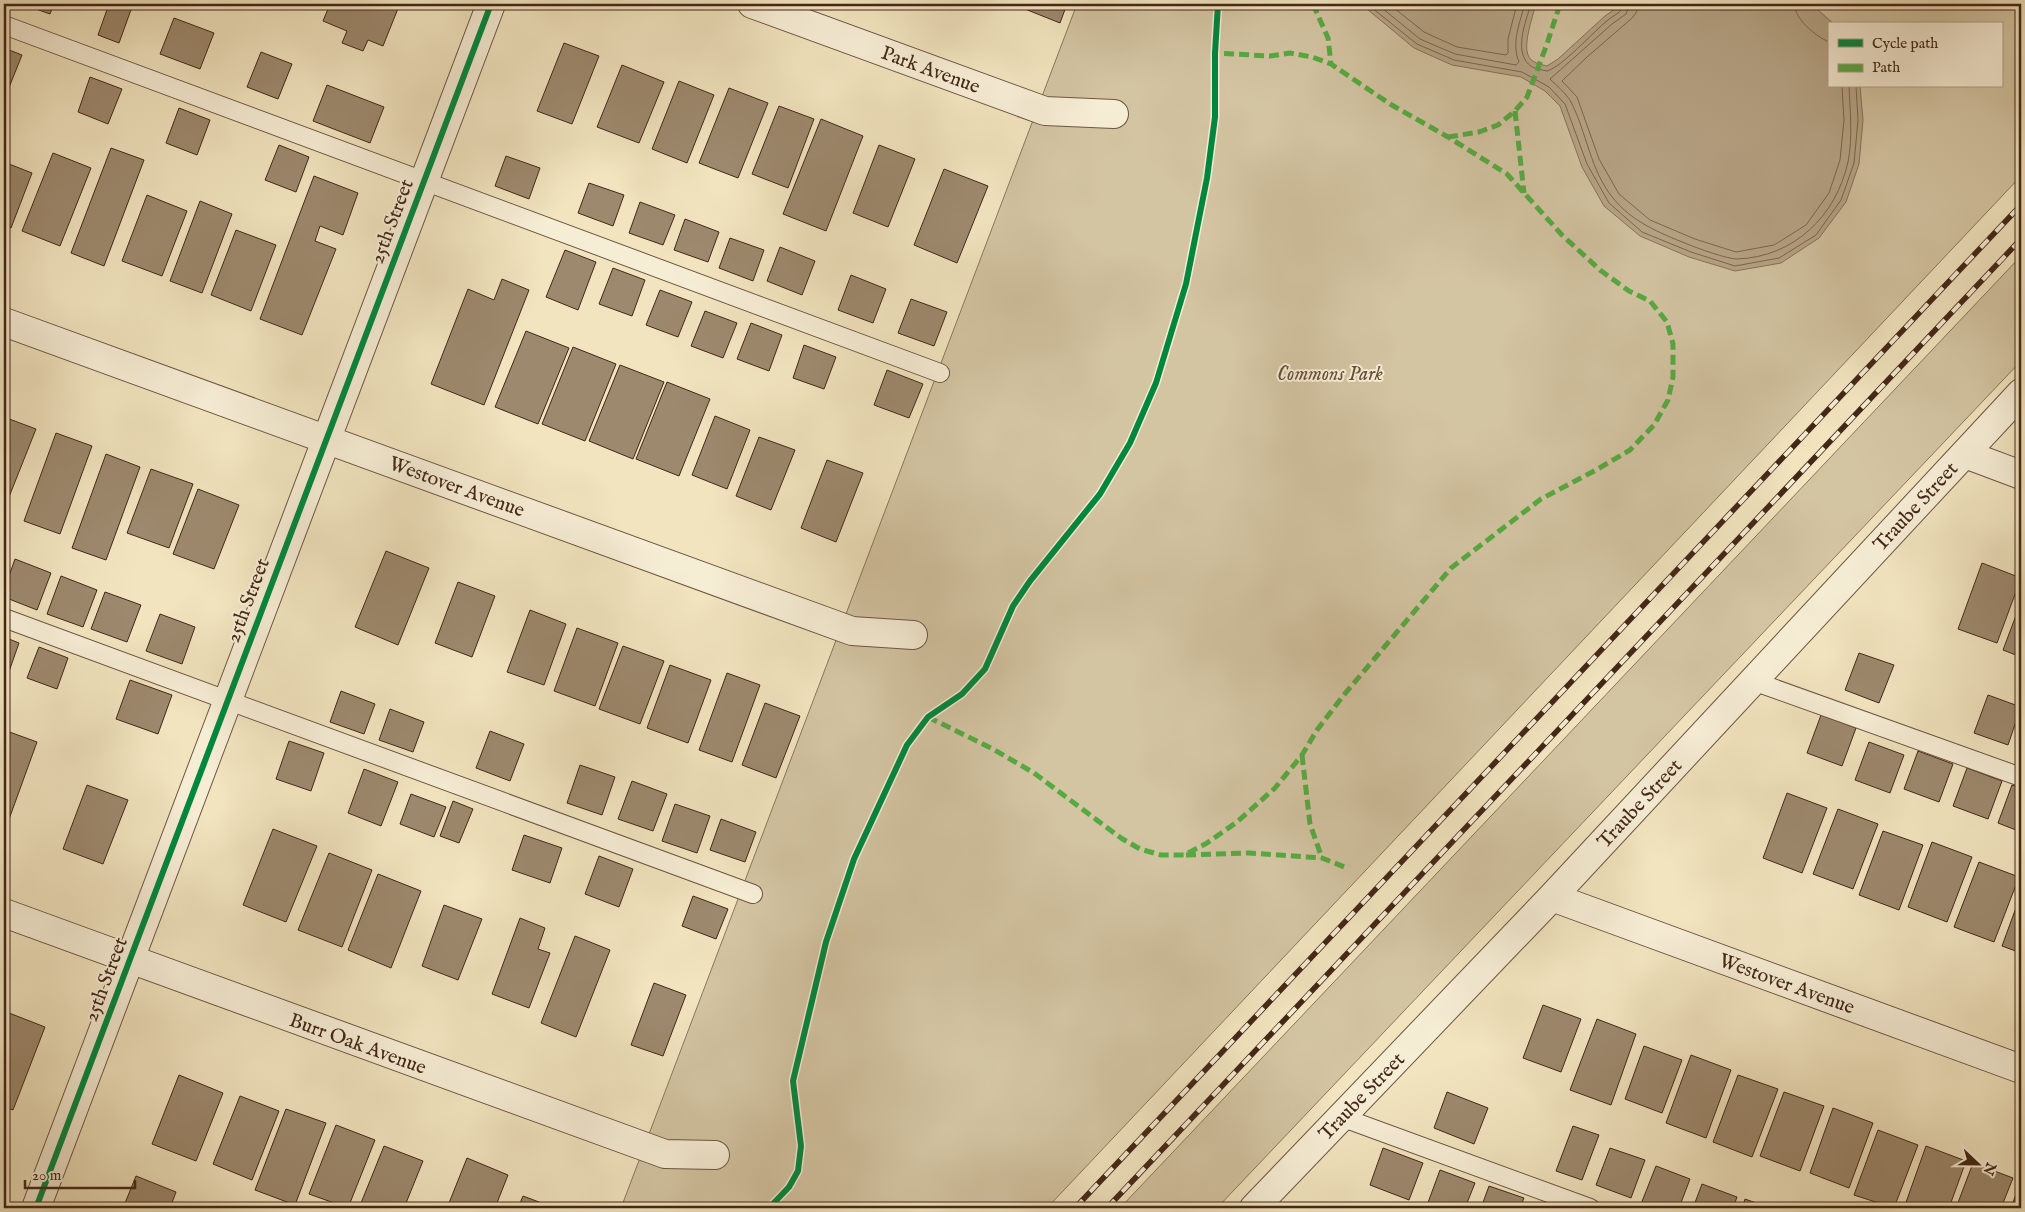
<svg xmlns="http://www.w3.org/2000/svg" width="2025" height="1212" font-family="'IM FELL English',serif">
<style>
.green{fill:#d3c4a2;stroke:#8b765c;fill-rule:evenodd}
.water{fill:#b6a486;stroke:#88725a}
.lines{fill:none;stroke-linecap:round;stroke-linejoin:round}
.shore{stroke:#7c664e;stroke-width:1}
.building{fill:#9d896e;stroke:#432717}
.service-casing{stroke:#6e5641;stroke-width:20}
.minor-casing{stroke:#6e5641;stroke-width:30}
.service{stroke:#f6edd5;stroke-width:18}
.minor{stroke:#f6edd5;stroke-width:28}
.rail-casing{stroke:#432717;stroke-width:5.5}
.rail{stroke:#f6edd5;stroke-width:4;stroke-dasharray:11;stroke-linecap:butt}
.quiet{stroke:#56aa42;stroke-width:5;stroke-dasharray:10 5;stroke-linecap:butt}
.cycleway-casing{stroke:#f6edd5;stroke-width:9}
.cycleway{stroke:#00873e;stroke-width:6}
.labels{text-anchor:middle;stroke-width:4;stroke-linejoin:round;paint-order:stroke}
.street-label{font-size:20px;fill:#432717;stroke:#f6edd5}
.park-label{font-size:20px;font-style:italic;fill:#674e3a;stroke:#f6edd5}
</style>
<rect width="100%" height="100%" fill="#f1e4bf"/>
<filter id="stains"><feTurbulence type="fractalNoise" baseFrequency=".004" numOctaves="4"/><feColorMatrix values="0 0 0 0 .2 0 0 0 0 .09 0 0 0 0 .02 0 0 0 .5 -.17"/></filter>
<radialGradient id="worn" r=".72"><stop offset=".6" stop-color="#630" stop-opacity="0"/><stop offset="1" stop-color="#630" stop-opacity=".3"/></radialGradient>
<!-- green -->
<path class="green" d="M1077 4H2021V176L1047 1208H621ZM1829 24H2001V86H1829Z
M2021 256V361L1217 1208H1120Z"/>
<!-- water -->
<path class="water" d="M1361 4H1536C1533 15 1523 44 1528 55 1531 63 1540 64 1547 66L1558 59 1605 16 1622 4H1811L1834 24H1829V86H1860L1863 120 1859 164 1846 202 1819 238 1781 263 1735 271 1689 257 1640 236 1604 206 1582 167 1560 106 1545 91 1521 77 1452 65 1414 48Z"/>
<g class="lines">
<!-- shore -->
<path class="shore" d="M1367 4 1417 44 1454 60 1522 72 1549 87 1565 104 1587 164 1609 203 1642 232 1691 252 1735 266 1779 258 1816 235 1841 200 1854 163 1858 120 1856 86
M1377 4 1420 39 1455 54 1516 65 1519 62C1511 44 1520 21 1525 4
M1389 4 1424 32 1457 47 1506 55 1508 53V39L1517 4
M1531 4C1526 21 1512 54 1532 67 1536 69 1542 70 1547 71 1562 67 1593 32 1608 20 1614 15 1623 12 1624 4
M1630 4 1626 14 1612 24 1550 79C1557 86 1566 93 1571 102 1587 133 1590 170 1613 198 1632 222 1660 233 1687 244 1697 248 1727 259 1737 259 1794 257 1836 216 1848 162 1853 136 1850 112 1849 86
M1638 4 1636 13 1631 19 1587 57 1562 81 1577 97 1599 159 1619 194 1650 220 1695 239 1736 252 1774 245 1806 225 1829 193 1840 160 1844 120 1842 86
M1794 4C1795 19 1815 36 1829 42"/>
</g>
<!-- building -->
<path class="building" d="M22 4H54L50 14Z
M109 4H123L132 7 119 43 98 35Z
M330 4H393L399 6 383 46 368 40 363 51 342 43 347 31 323 21Z
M1027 4H1067L1060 23 1025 9Z
M174 18 214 33 200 69 160 54Z
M564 43 599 56 572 124 537 111Z
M4 48 22 55 8 90 4 88Z
M261 52 292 64 278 99 247 87Z
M622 65 664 82 639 143 597 127Z
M90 77 122 89 108 124 78 112Z
M679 81 714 95 687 163 652 149Z
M327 85 384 107 370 143 313 121Z
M729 88 768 103 738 178 699 163Z
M779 106 814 119 788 188 752 174Z
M179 108 210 120 197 155 166 143Z
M821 119 863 136 826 231 783 214Z
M279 145 309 157 296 192 265 180Z
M879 145 915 159 888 227 853 213Z
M111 148 144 160 104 266 71 253Z
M53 153 91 168 60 246 22 231Z
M506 156 540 168 529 199 495 186Z
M4 162 32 173 11 228 4 225Z
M944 169 988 186 957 263 914 245Z
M314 176 358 193 343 235 320 226 315 241 336 249 302 335 260 319Z
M589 183 624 195 613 226 578 213Z
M147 195 187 211 162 276 122 261Z
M200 201 232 214 202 293 170 281Z
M640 202 675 215 663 245 629 233Z
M685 219 719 232 708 262 674 250Z
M236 230 276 245 251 311 211 295Z
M730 238 764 250 753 281 719 268Z
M780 247 815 261 802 295 767 281Z
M565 250 596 262 578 310 546 297Z
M613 268 645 280 632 316 599 304Z
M851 275 886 289 873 323 838 310Z
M502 279 529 290 484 405 431 384 468 289 494 300Z
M660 290 692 302 678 337 646 325Z
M911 299 947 312 934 346 898 333Z
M705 311 737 323 723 358 691 346Z
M751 323 782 335 769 371 737 359Z
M526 331 569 348 538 424 495 407Z
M804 345 836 357 824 389 793 378Z
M573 347 616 364 585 441 542 424Z
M620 365 664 382 633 459 589 441Z
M887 370 923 384 909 418 874 405Z
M667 382 710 399 679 476 636 459Z
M715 416 750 430 727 489 692 475Z
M4 417 36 429 5 507H4Z
M56 433 92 446 60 534 24 521Z
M759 437 795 450 771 510 736 496Z
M106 454 140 467 106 560 72 548Z
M827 460 863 473 836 542 801 528Z
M151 469 193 484 169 548 127 533Z
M198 489 239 505 214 569 173 554Z
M386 551 429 568 398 645 355 627Z
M15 559 51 573 37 610 4 597V590Z
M1982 563 2021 578 1997 643 1958 629Z
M61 576 97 590 83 627 47 614Z
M458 582 495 596 472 657 435 643Z
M105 592 141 605 127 642 91 629Z
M2021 602V657L2003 650Z
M530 610 566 624 544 685 507 672Z
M160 614 195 627 182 664 146 651Z
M577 628 618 643 595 706 554 691Z
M4 637 19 643 6 680 4 679Z
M623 646 664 661 640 724 599 709Z
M39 647 68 658 57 689 27 678Z
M1859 653 1894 665 1879 703 1845 690Z
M670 665 711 680 688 743 647 728Z
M727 673 760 685 732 762 699 750Z
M130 680 172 695 158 734 116 719Z
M341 691 375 704 364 734 330 722Z
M1988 695 2021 707 2008 745 1974 733Z
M765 703 800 716 776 778 742 765Z
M390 709 424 722 413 752 379 740Z
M1821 715 1856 728 1842 766 1807 753Z
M4 730 37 742 4 833Z
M490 731 524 744 510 781 476 768Z
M289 741 324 753 311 791 276 779Z
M1869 742 1904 755 1890 793 1855 780Z
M1918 751 1953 764 1939 802 1904 789Z
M580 765 615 777 602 815 567 803Z
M1967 768 2002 781 1988 819 1953 806Z
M364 769 398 782 381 826 348 813Z
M632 781 667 794 653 831 618 819Z
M87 785 128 800 103 864 63 849Z
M2012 785 2021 788V832L1998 823Z
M1787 793 1827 808 1802 873 1763 858Z
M411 794 446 807 434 837 400 824Z
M453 801 473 809 459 843 440 836Z
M675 804 710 816 697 853 662 841Z
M1838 809 1878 824 1853 889 1813 874Z
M721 819 756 832 745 862 710 850Z
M273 829 317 846 286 922 243 905Z
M1883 831 1923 845 1899 910 1859 895Z
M524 835 562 848 550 883 512 870Z
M1932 842 1972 857 1947 922 1908 907Z
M329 853 372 870 342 947 298 930Z
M599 856 633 869 619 907 585 894Z
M1979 862 2019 877 1994 942 1954 927Z
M378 874 421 891 391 968 348 950Z
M2021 894V953L2002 946Z
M693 896 728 909 716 939 682 926Z
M444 905 482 919 458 980 422 966Z
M520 918 545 928 538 949 550 953 529 1008 492 994Z
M575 936 610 950 576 1037 541 1023Z
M654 983 686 995 663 1056 631 1045Z
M1543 1005 1581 1019 1561 1072 1523 1058Z
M4 1011 45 1027 13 1110 4 1107Z
M1597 1019 1636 1034 1611 1105 1570 1090Z
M1644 1046 1682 1060 1662 1113 1625 1099Z
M1691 1055 1731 1070 1706 1138 1666 1123Z
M179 1075 223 1093 196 1161 152 1144Z
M1738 1075 1778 1089 1752 1157 1713 1142Z
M1447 1092 1488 1108 1474 1144 1434 1128Z
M1784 1092 1824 1106 1800 1171 1760 1156Z
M240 1096 279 1111 252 1180 213 1164Z
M1833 1108 1873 1123 1849 1188 1810 1173Z
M286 1109 326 1123 295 1205 255 1190Z
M336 1125 375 1140 348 1208 309 1194Z
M1573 1126 1599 1135 1582 1180 1556 1171Z
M1878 1130 1918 1145 1894 1208 1854 1195Z
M384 1146 423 1161 404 1208H359Z
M1926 1146 1966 1161 1949 1208H1904Z
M1383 1148 1423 1163 1409 1200 1370 1185Z
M1610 1148 1645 1160 1631 1198 1596 1185Z
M467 1158 508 1175 495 1208H447Z
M1973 1163 2013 1178 2001 1208H1956Z
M1656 1166 1690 1179 1679 1208H1653L1641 1204Z
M1440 1170 1475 1183 1465 1208H1426Z
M136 1176 176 1192 170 1208H123Z
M2021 1180V1208H2011Z
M1702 1184 1737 1197 1733 1208H1693Z
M1489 1186 1524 1198 1520 1208H1481Z
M523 1196 555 1208H518Z
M1745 1199 1770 1208H1742Z"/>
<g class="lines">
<!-- service casing -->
<g class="service-casing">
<path id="service" d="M4 25 940 373
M4 618 753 894
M1753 681 2021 777
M1341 1117 1590 1208"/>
</g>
<!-- minor casing -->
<g class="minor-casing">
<path id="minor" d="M752 4 1045 111 1114 114
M4 322 852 631 913 635
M1965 454 2021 475
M1552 897 2021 1069
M4 913 665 1154 715 1155
M36 1208 491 4
M1254 1208 1552 897 2021 393"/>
</g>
<!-- service -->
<use href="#service" class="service"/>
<!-- minor -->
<use href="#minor" class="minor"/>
<!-- rail casing -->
<g class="rail-casing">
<path id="rail" d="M1075 1208 2021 205
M1107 1208 2021 239"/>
</g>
<!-- rail -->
<use href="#rail" class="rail"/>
<!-- quiet -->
<path class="quiet" d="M1313 4 1328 38 1331 64
M1515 111 1524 193
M1448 137 1479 132 1498 125 1515 111 1527 97 1547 44 1560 4
M928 717 993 749 1034 773 1121 838 1140 849 1161 855H1184L1207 843 1237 822 1275 788 1302 755 1317 730 1343 696 1451 568 1541 499 1596 470 1630 450 1654 425 1668 400 1673 377V344L1667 322 1650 301 1629 291 1600 270 1562 235 1507 174 1448 137 1390 104 1331 64 1312 57 1290 53 1270 56 1215 53
M1302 755 1310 824 1322 858
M1186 855 1249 853 1322 858 1347 868"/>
<!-- cycleway casing -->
<g class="cycleway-casing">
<path id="cycleway" d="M36 1208 491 4
M769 1208 789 1187 798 1171 801 1146 793 1081 826 942 854 859 907 745 928 717 962 694 985 669 1013 606 1030 581 1100 494 1130 443 1156 383 1186 284 1207 178 1215 117V53L1218 4"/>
</g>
<!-- cycleway -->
<use href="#cycleway" class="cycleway"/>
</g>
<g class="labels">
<!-- street labels -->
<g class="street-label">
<text transform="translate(931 69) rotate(20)" y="7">Park Avenue</text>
<text transform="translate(391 221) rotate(-69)" y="7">25th Street</text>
<text transform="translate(457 486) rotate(20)" y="7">Westover Avenue</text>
<text transform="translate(1915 506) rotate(-47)" y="7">Traube Street</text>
<text transform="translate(247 600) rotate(-69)" y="7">25th Street</text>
<text transform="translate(1639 803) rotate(-47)" y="7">Traube Street</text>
<text transform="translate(105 979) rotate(-69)" y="7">25th Street</text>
<text transform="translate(1787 983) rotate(20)" y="7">Westover Avenue</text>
<text transform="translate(358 1043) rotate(20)" y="7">Burr Oak Avenue</text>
<text transform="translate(1361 1096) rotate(-46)" y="7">Traube Street</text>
</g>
<!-- park labels -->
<g class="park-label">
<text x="1330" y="380">Commons Park</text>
</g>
</g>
<!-- margin -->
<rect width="2025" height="1212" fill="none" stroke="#f1e4bf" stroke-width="20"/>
<rect x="5" y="5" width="2015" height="1202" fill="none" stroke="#432717" stroke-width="2.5"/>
<rect x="10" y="10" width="2005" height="1192" fill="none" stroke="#432717"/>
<!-- legend -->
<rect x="1828" y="22" width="175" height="65" fill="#f6edd5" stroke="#ae9e89"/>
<rect x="1838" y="39" width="25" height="8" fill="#00873e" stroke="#ae9e89"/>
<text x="1872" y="48" font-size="15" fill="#432717">Cycle path</text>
<rect x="1838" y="64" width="25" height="8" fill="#56aa42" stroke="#ae9e89"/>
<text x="1872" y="72" font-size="15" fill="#432717">Path</text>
<!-- north arrow -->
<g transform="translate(1978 1164) rotate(112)" stroke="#f6edd5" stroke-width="4" paint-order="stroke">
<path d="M0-4L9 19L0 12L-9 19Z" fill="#432717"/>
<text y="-8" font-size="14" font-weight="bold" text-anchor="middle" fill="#432717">N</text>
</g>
<!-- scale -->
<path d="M25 1180v8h110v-8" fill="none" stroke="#432717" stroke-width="2.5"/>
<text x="32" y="1180" font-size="15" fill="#432717" stroke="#f6edd5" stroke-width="4" paint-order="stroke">20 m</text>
<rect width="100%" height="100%" filter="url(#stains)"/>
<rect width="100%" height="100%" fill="url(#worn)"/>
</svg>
